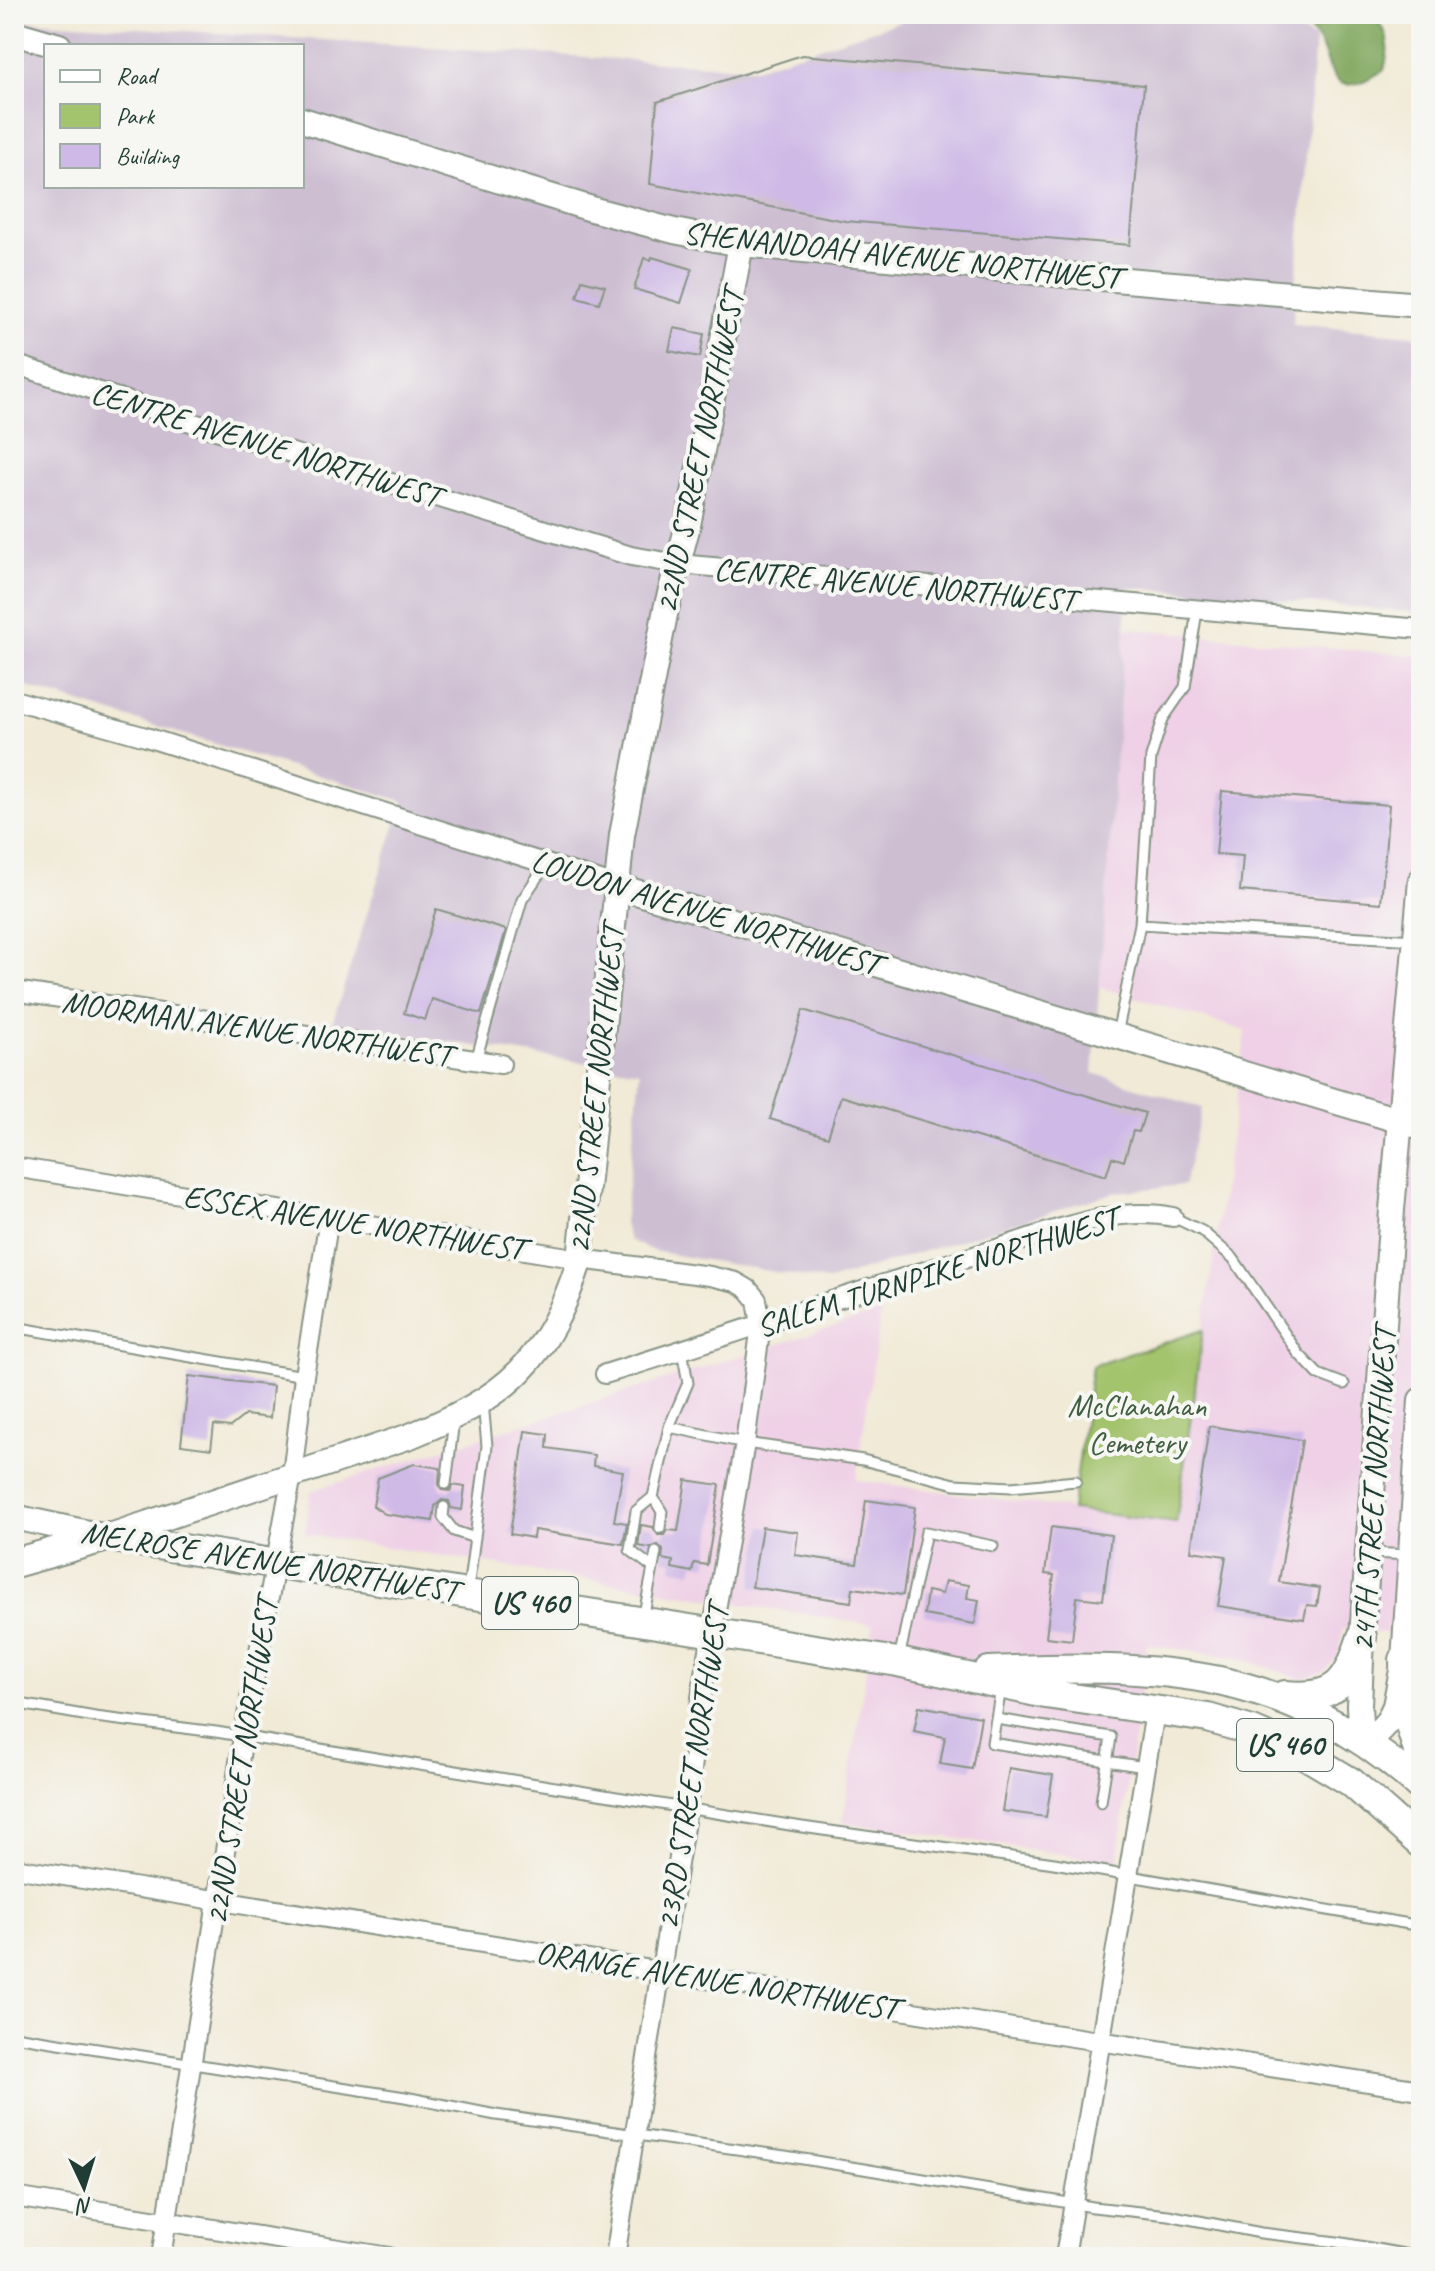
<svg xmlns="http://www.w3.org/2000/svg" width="1435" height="2271" font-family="Caveat,sans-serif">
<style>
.built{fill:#efd0e6}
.industrial{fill:#cdbed2;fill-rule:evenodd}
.green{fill:#a3c36c;stroke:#618050;stroke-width:2}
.forest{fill:#82a960;stroke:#50734a;stroke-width:2}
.building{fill:#cfb9e6}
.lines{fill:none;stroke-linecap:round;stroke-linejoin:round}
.lane-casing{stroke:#889486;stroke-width:13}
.street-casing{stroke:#889486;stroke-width:22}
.secondary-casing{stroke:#889486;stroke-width:28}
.primary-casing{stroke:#889486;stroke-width:32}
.lane{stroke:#fff;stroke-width:9}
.street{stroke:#fff;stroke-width:18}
.secondary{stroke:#fff;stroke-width:24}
.primary{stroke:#fff;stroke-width:28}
.rail-casing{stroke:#1f3d34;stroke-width:9}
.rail{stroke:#f6f6f2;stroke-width:6;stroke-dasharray:18;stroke-linecap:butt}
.labels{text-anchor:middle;stroke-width:8;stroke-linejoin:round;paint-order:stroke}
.shield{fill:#f6f6f2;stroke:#60746d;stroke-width:2}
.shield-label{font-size:30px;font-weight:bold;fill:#1f3d34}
.street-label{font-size:32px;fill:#1f3d34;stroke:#f6f6f2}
.park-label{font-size:32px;fill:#405e42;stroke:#f6f6f2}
</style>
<rect width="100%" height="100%" fill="#f6f6f2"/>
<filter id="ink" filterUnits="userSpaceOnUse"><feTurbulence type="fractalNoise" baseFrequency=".0125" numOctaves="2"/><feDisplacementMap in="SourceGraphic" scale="16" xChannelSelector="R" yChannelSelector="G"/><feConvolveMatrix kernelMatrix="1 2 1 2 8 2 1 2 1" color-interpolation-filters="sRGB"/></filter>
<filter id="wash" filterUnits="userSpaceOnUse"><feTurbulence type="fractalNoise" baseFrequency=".006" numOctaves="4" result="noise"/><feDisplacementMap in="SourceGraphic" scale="32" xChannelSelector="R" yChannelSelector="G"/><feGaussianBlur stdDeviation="1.8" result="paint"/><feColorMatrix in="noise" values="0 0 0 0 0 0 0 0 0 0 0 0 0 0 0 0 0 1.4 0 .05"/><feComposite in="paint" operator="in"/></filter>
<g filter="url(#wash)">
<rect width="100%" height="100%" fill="#f1ead7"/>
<!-- built -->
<path class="built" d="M1125 628 1421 656V1637L1343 1629 1339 1655 1324 1672 1302 1679 1242 1659 1147 1644 1117 1862 843 1822 873 1625 305 1534 311 1491 881 1312 856 1480 1175 1523 1246 1031 1099 987Z"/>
<!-- industrial -->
<path class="industrial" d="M924 14H1275L1315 39 1293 324 1412 335 1421 339V613L1128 587 1093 1073 1202 1108 1184 1185 1116 1192 828 1281 653 1251 629 1240 624 1224 640 1071 332 1024 403 801 14 683V20L755 68ZM46 46H302V186H46Z"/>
<!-- green -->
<path class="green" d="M1203 1330 1176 1523 1072 1510 1092 1366Z"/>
<!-- forest -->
<path class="forest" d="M1283 14H1369C1391 30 1390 46 1384 70 1319 111 1338 56 1310 30 1303 23 1291 19 1283 14Z"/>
<g id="blocks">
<!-- building -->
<path class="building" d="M802 55 1144 85 1130 245 845 221 650 184 657 102Z
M652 257 692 269 681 303 634 289 644 258 651 260Z
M582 280 605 286 599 303 577 297Z
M674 328 704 334 700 357 669 351Z
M1222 791 1389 805 1381 903 1240 891 1243 856 1216 854Z
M436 909 506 930 481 1014 432 999 425 1020 404 1013Z
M803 1010 1145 1113 1139 1132 1133 1131 1124 1161 1112 1157 1106 1176 841 1096 828 1137 770 1119Z
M189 1376 273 1386 270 1418 245 1415 230 1427 214 1425 211 1449 181 1445Z
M1209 1426 1302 1440 1279 1582 1320 1588 1317 1606 1307 1605 1304 1619 1218 1606 1226 1556 1191 1551Z
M525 1431 548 1434 547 1448 594 1455 593 1466 623 1471 614 1521 627 1523 623 1544 534 1530 533 1538 510 1534Z
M414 1464 440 1468 439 1484 442 1490 450 1491 453 1485 465 1487 462 1510 451 1508 449 1501 442 1500 435 1506 433 1521 385 1514 373 1506 378 1478Z
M686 1480 720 1485 707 1565 694 1563 692 1572 672 1568 673 1561 662 1559 663 1550 658 1545 650 1548 638 1546 641 1525 653 1527 658 1535H664L667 1530 678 1531Z
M866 1500 915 1507 903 1595 853 1588 851 1602 752 1587 762 1527 798 1532 795 1555 857 1564Z
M1051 1527 1111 1535 1103 1600 1077 1597 1072 1640 1046 1637 1054 1575 1045 1574Z
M945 1581 969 1585 967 1598 979 1600 975 1624 924 1615 927 1591 942 1594Z
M919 1706 981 1717 972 1769 940 1764 945 1737 914 1731Z
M1009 1768 1053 1775 1046 1817 1002 1811Z"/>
</g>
</g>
<g filter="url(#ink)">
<use href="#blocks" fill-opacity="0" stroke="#889486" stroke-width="2"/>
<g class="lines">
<!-- lane casing -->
<g class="lane-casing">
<path id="lane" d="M1140 924 1151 757 1163 719 1185 687 1197 611
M1117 1034 1140 924 1416 940
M476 1060 522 900 546 864
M1173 1217 1202 1231 1233 1258 1298 1353 1318 1374 1344 1384
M14 1327 304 1376
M669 1427 745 1443 863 1460 955 1484 1011 1487 1076 1481
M446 1484 454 1420
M653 1497 662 1512 660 1528
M444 1507 443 1517 454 1531 475 1538
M1370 1553 1411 1555
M653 1568 656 1552
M468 1590 487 1446 483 1402
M643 1619 653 1568 630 1550 636 1511 653 1497 669 1427 688 1383 682 1350
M899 1659 926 1532 993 1546
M1001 1688 992 1743 1145 1767
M14 1703 95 1717 216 1732 802 1827 1054 1863 1421 1926
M996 1719 1111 1737 1101 1802
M14 2036 405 2097 496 2115 785 2156 1093 2207 1168 2215 1261 2233 1337 2242 1421 2257"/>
</g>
<!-- street casing -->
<g class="street-casing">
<path id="street" d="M14 364 203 426 631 556 678 564 1421 629
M14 700 146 737 616 886
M14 991 501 1064
M14 1167 580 1259 710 1276 736 1282 748 1289 757 1300 761 1325 745 1443 702 1691 687 1808 615 2257
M605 1374C730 1336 853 1292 977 1255 1037 1237 1110 1204 1173 1217
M14 1868 1013 2028 1421 2090
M14 2197 389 2257
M161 2257 243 1737 292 1475 304 1376 329 1218
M1065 2257 1155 1712"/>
</g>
<!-- secondary casing -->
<g class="secondary-casing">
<path id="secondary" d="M14 33 59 46
M302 120 595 210 674 231 741 244 1055 274 1421 305
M1421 880 1392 1210 1362 1637 1359 1706 1361 1740 1376 1734 1388 1721 1395 1706 1404 1660 1421 1400
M616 886 1421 1127
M14 1517 107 1537 410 1436C508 1397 548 1361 580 1259L622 835 666 609 688 525 741 244"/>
</g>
<!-- primary casing -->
<g class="primary-casing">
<path id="primary" d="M14 1563 107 1537 898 1662 1046 1694 1208 1718 1252 1731 1299 1751 1351 1782 1421 1844
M1404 1660 1406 1712 1421 1761
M989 1671C1160 1663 1287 1667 1421 1787
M1285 1695C1337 1700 1347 1683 1362 1637"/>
</g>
<!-- lane -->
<use href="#lane" class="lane"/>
<!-- street -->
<use href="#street" class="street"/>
<!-- secondary -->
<use href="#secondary" class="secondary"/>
<!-- primary -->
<use href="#primary" class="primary"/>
<!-- rail casing -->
<g class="rail-casing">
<path id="rail" d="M666 14H682"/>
</g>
<!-- rail -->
<use href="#rail" class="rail"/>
</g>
</g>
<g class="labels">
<!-- shield labels -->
<g class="shield">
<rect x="482" y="1577" width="96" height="52" rx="6"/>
<rect x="1237" y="1719" width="96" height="52" rx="6"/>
</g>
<g class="shield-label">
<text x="530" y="1613">US 460</text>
<text x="1285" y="1755">US 460</text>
</g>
<!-- street labels -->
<g class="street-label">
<text transform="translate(902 255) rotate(6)" y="11">SHENANDOAH AVENUE NORTHWEST</text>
<text transform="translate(266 444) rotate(17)" y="11">CENTRE AVENUE NORTHWEST</text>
<text transform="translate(699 451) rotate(-78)" y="11">22ND STREET NORTHWEST</text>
<text transform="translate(895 584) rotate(5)" y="11">CENTRE AVENUE NORTHWEST</text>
<text transform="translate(706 912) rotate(17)" y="11">LOUDON AVENUE NORTHWEST</text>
<text transform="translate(257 1028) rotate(8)" y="11">MOORMAN AVENUE NORTHWEST</text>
<text transform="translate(595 1089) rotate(-84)" y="11">22ND STREET NORTHWEST</text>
<text transform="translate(354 1222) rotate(9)" y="11">ESSEX AVENUE NORTHWEST</text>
<text transform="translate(937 1272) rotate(-17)" y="11">SALEM TURNPIKE NORTHWEST</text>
<text transform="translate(1373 1489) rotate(-86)" y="11">24TH STREET NORTHWEST</text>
<text transform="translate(270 1561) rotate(9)" y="11">MELROSE AVENUE NORTHWEST</text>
<text transform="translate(241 1761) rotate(-81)" y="11">22ND STREET NORTHWEST</text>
<text transform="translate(692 1767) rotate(-81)" y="11">23RD STREET NORTHWEST</text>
<text transform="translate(717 1980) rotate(9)" y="11">ORANGE AVENUE NORTHWEST</text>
</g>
<!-- park labels -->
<g class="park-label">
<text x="1137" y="1416">McClanahan<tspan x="1137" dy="37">Cemetery</tspan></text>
</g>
</g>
<!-- margin -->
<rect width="1435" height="2271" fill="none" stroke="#f6f6f2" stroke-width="48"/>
<!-- legend -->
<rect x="44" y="44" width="260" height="144" fill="#f6f6f2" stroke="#a0aca6" stroke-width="2"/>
<rect x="60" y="70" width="40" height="12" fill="#ffffff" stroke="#a0aca6" stroke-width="2"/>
<text x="116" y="84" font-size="24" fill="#1f3d34">Road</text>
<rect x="60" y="104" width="40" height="24" fill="#a3c36c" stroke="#a0aca6" stroke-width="2"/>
<text x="116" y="124" font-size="24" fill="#1f3d34">Park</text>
<rect x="60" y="144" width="40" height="24" fill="#cfb9e6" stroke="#a0aca6" stroke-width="2"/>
<text x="116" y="164" font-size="24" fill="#1f3d34">Building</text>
<!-- north arrow -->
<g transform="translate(84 2187) rotate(176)" stroke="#f6f6f2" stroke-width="6" paint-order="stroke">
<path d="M0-6L14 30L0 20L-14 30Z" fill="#1f3d34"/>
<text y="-12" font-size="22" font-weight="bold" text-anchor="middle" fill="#1f3d34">N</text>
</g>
</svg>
